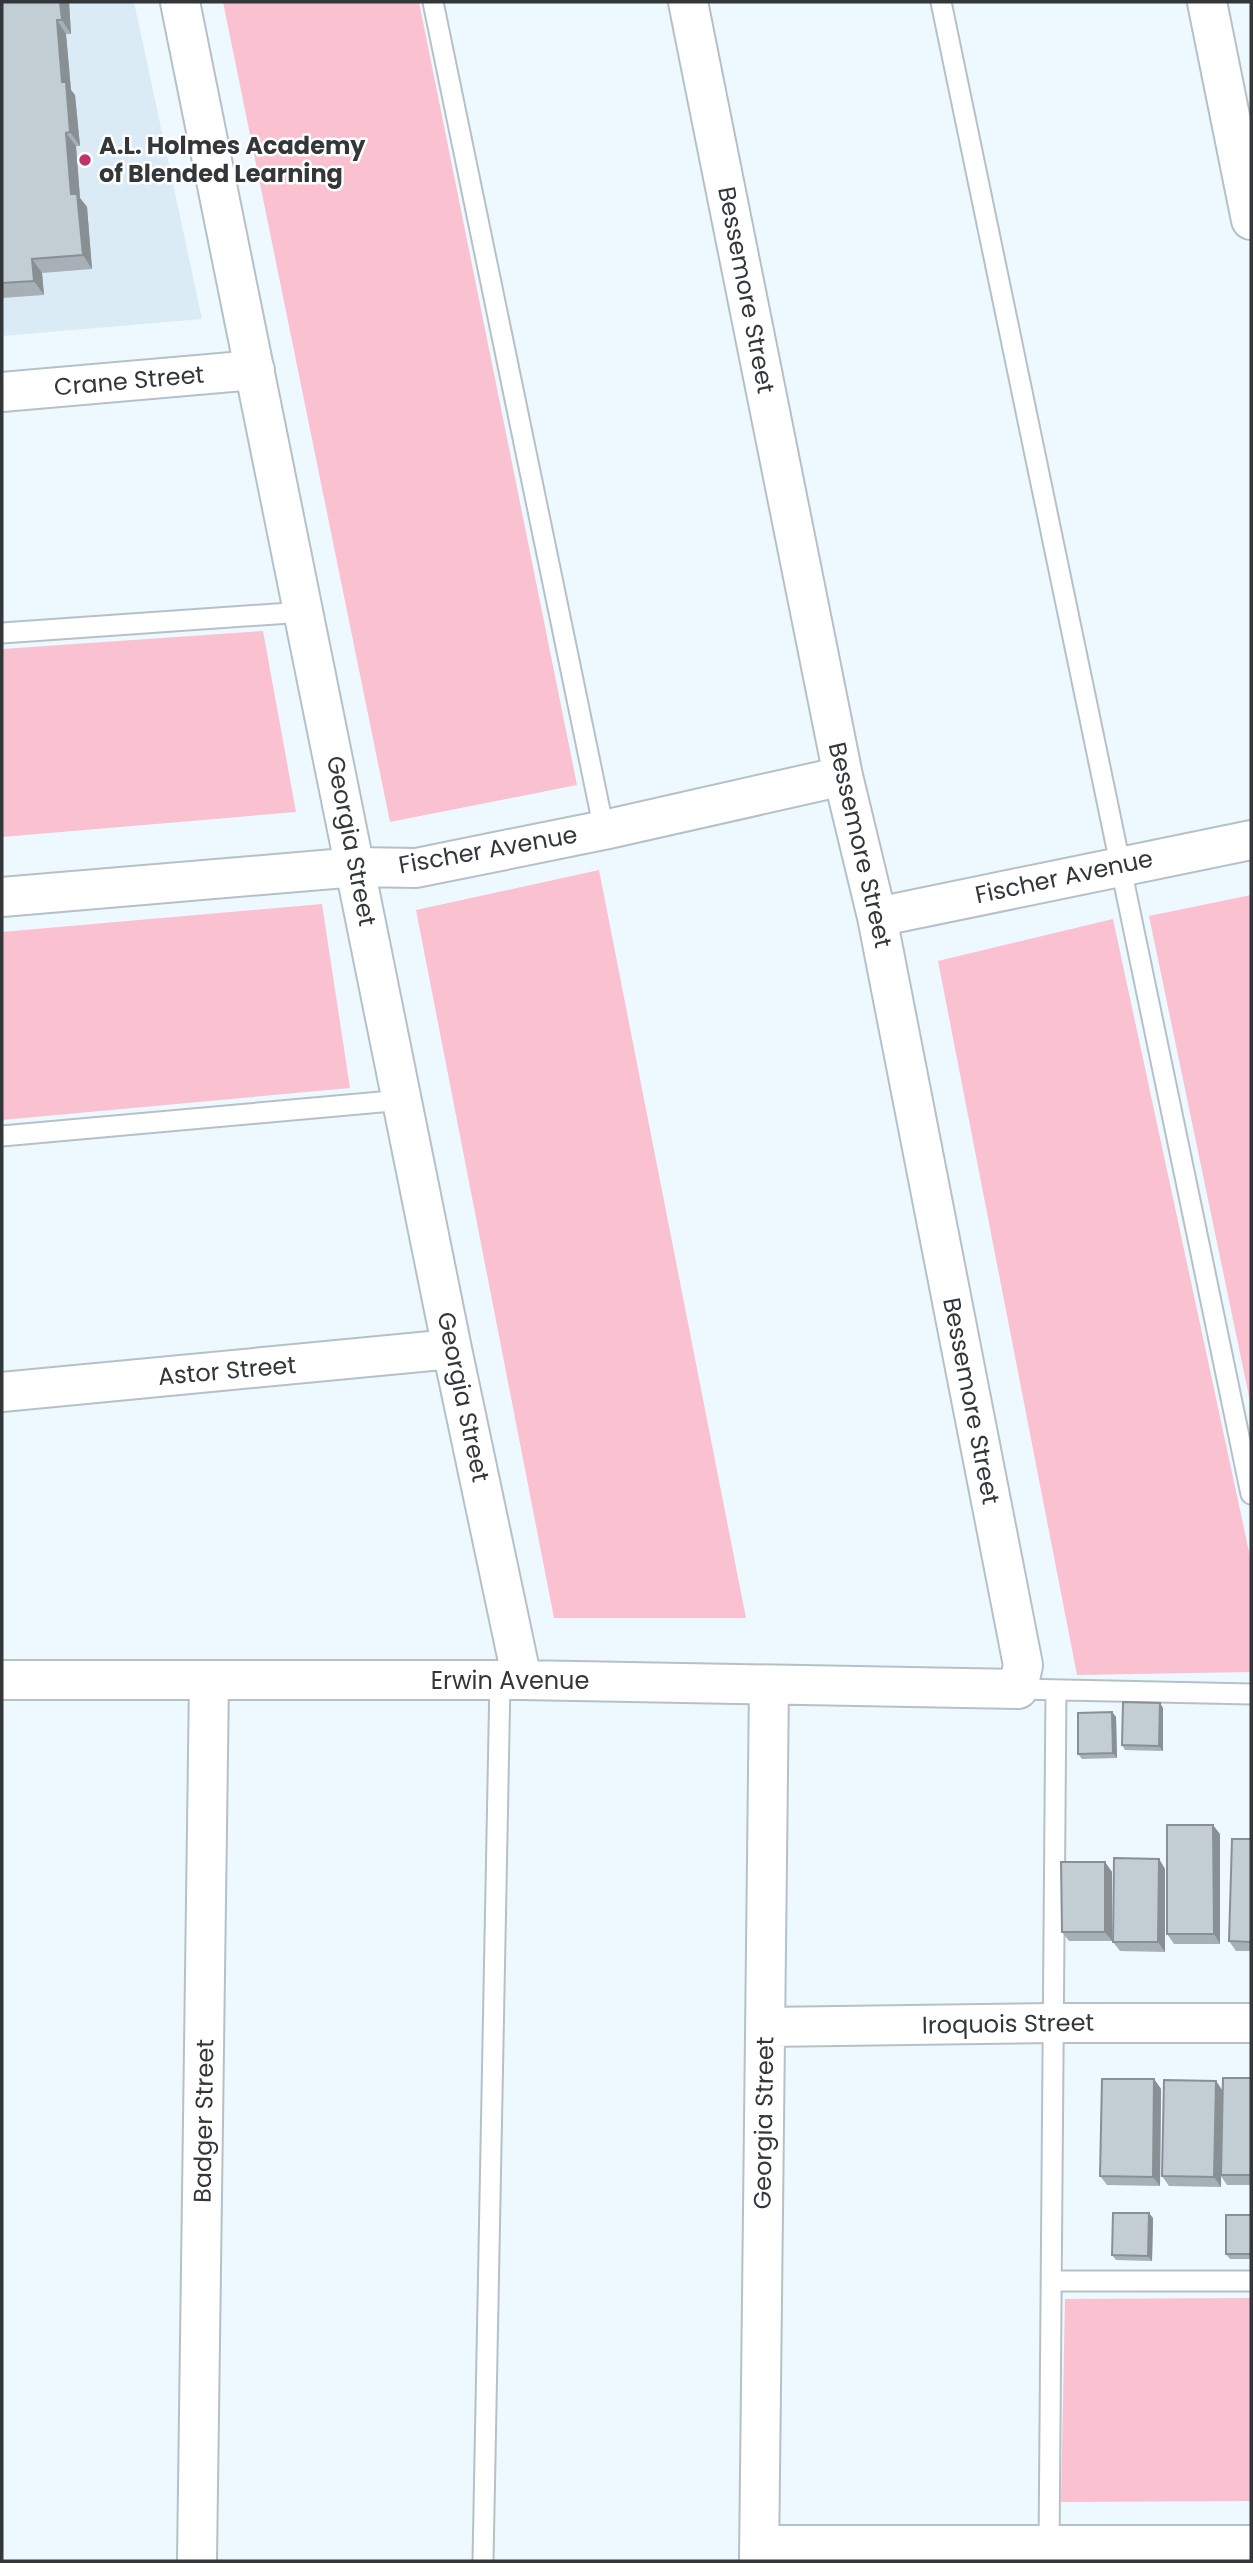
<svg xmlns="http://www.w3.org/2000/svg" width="1253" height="2563" font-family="Poppins,sans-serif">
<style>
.built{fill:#daebf6}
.green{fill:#fac2d0}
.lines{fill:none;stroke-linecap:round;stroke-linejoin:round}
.service-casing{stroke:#b6c1c7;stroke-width:23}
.minor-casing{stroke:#b6c1c7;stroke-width:42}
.service{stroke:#fff;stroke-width:19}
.minor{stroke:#fff;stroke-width:38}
.wall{fill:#a7b0b6}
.shaded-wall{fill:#889094}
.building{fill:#c2cdd4;stroke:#889094;stroke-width:2}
.poi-dot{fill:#bf3368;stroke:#fff;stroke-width:2.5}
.labels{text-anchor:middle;stroke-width:5;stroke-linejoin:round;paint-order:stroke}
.poi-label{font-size:24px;font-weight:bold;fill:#333739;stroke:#fff;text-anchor:start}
.street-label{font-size:24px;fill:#333739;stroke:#fff}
</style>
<rect width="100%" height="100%" fill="#edf8ff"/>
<!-- built -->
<path class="built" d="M2 2H134L202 319 2 336Z"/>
<!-- green -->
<path class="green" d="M223 2H419L577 785 390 822Z
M263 631 296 812 2 837V649Z
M599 870 746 1618H554L416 910Z
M1251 895V1406L1149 916Z
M322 904 350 1088 2 1120V932Z
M1113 919 1251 1561V1672L1077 1675 938 961Z
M1251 2298V2501L1061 2502 1065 2299Z"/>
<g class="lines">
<!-- service casing -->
<g class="service-casing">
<path id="service" d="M433 2 604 830
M941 2 1251 1494
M2 633 304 612
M2 1136 403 1100
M1018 1689 1251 1694
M1051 2281H1251
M1049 2550 1056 1690
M483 2561 500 1680"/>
</g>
<!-- minor casing -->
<g class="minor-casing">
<path id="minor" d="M180 2 452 1349 522 1680
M1207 2 1251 220
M2 392 255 370
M2 897 357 867 416 868 604 830 843 776
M877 917 1251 840
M2 1392 452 1349
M2 1680H522L1018 1689 1023 1665 877 917 843 776 688 2
M766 2027 1053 2023H1251
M759 2545H1251
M197 2561 209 1681
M759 2561 769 1685"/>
</g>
<!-- service -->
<use href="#service" class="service"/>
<!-- minor -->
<use href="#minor" class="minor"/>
</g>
<!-- wall -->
<path class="wall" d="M2 2H69L71 34H66L71 90 75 95 80 146H76L80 198 87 207 92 269 42 273 44 295 2 298Z
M1163 1708V1751L1125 1750 1122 1745Z
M1112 1712 1116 1717 1117 1758 1082 1759 1078 1754Z
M1220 1834V1944H1174L1167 1934Z
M1251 1839V1951H1236L1229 1941Z
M1159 1859 1165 1869V1952L1120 1951 1113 1942Z
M1105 1862 1112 1872V1941H1069L1062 1932Z
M1251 2078V2185H1227L1221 2176V2187L1169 2186 1162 2176 1216 2081 1222 2090Z
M1154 2079 1161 2089 1160 2186 1107 2185 1100 2176Z
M1251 2215V2259H1230L1226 2254Z
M1153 2218 1152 2261 1116 2260 1112 2255Z"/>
<!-- shaded-wall -->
<path class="shaded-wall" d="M60 2H69L71 34 62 20Z
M57 20 66 34 71 90 75 95 80 146 70 132 62 82Z
M66 133 76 146 80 198 87 207 92 269 83 255 71 194Z
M32 259 42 273 44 295 34 281Z
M1160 1703 1163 1708V1751L1159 1746Z
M1112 1712 1116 1717 1117 1758 1113 1753Z
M1213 1825 1220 1834V1944L1214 1934Z
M1159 1859 1165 1869V1952L1158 1942Z
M1105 1862 1112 1872V1941L1105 1932Z
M1154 2079 1161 2089 1160 2186 1153 2177Z
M1216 2081 1222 2090 1221 2187 1214 2177Z
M1149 2213 1153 2218 1152 2261 1148 2256Z"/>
<!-- building -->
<path class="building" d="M2 2H60L62 20H57L62 82H66L70 132 66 133 71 194H77L83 255 32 259 34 281 2 283Z
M1123 1702 1160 1703 1159 1746 1122 1745Z
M1112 1712 1113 1753 1078 1754V1713Z
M1167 1825H1213L1214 1934H1167Z
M1232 1839H1251V1942L1229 1941Z
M1114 1858 1159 1859 1158 1942H1113Z
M1061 1862H1105V1932H1062Z
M1223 2078H1251V2175H1221Z
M1102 2079H1154L1153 2177 1100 2176Z
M1164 2080 1216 2081 1214 2177 1162 2176Z
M1113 2213H1149L1148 2256 1112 2255Z
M1226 2215H1251V2254H1226Z"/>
<!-- markers -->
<circle class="poi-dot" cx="85" cy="160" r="7"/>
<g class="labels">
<!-- poi labels -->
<g class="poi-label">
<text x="99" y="154">A.L. Holmes Academy<tspan x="99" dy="28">of Blended Learning</tspan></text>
</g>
<!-- street labels -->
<g class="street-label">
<text transform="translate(746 290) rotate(79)" y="8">Bessemore Street</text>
<text transform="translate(129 381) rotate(-5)" y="8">Crane Street</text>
<text transform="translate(351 841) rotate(79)" y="8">Georgia Street</text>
<text transform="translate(860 845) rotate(77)" y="8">Bessemore Street</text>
<text transform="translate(488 850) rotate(-10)" y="8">Fischer Avenue</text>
<text transform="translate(1064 877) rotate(-12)" y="8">Fischer Avenue</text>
<text transform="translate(227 1371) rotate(-5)" y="8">Astor Street</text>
<text transform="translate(463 1397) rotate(78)" y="8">Georgia Street</text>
<text transform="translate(971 1401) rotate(79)" y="8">Bessemore Street</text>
<text x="510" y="1689">Erwin Avenue</text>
<text transform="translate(1008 2024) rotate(-1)" y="8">Iroquois Street</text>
<text transform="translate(204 2121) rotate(-89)" y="8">Badger Street</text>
<text transform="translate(764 2123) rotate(-89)" y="8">Georgia Street</text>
</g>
</g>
<!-- border -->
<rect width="1253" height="2563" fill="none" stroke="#333739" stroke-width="7"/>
</svg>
